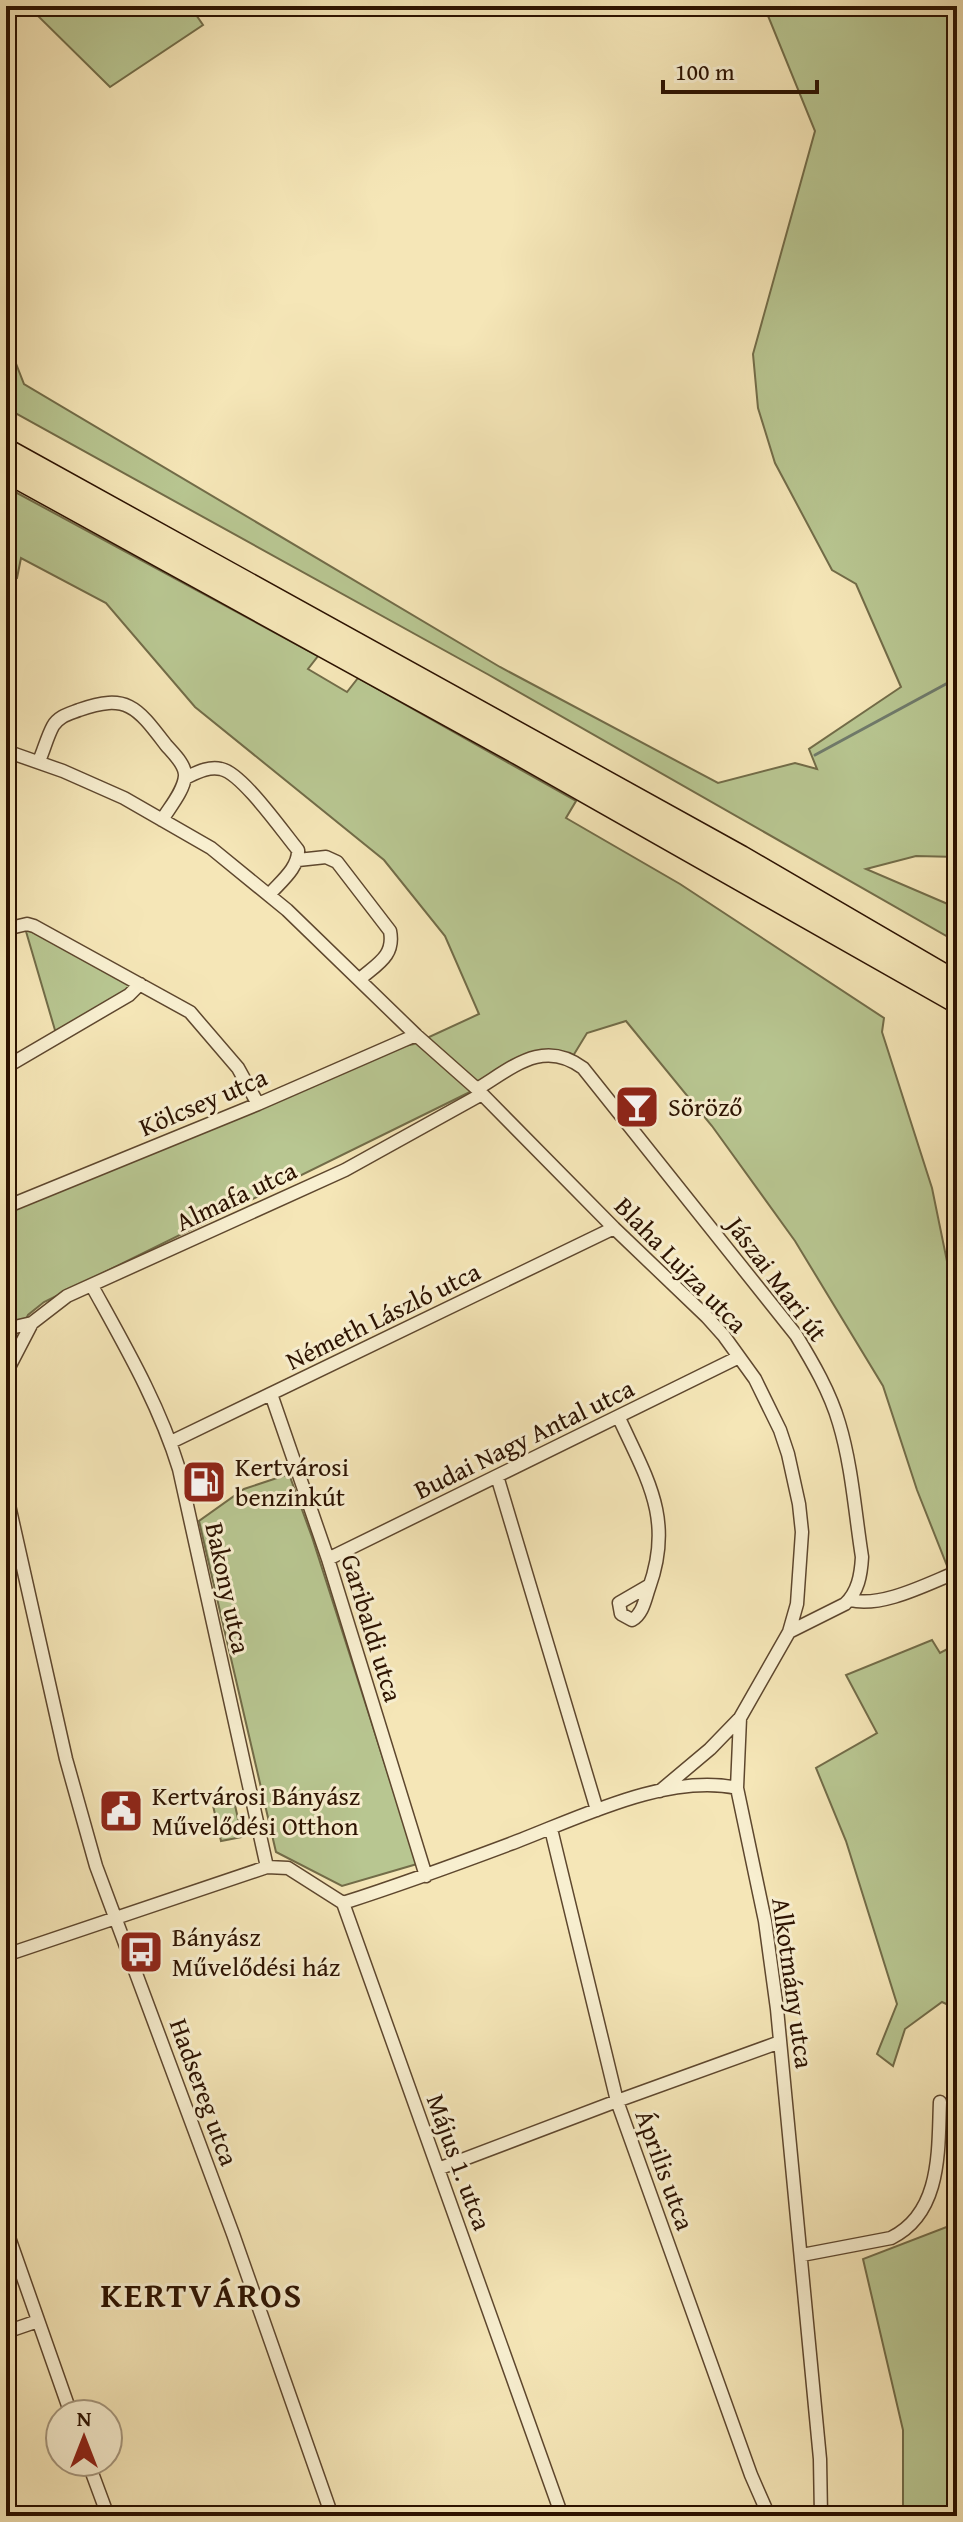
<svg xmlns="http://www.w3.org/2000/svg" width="963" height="2522" font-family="'Gentium Book Plus',serif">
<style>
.green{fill:#b8c691;stroke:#726c48;stroke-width:2}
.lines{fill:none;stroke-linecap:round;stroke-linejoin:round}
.stream{stroke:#6f7a6b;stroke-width:3}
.street-casing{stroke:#5e472e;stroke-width:15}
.highway-casing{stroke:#2c1200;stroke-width:25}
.street{stroke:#f8efd0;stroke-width:12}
.highway{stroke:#f5e6b7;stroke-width:22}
.labels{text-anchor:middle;stroke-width:6;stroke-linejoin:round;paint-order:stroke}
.street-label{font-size:26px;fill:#2c1200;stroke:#f8efd0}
.poi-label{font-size:26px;fill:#2c1200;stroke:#f8efd0;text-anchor:start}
.district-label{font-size:34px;font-weight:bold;letter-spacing:2px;fill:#2c1200;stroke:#f8efd0}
</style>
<rect width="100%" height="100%" fill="#f5e6b7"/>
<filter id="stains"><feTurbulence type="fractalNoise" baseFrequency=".0025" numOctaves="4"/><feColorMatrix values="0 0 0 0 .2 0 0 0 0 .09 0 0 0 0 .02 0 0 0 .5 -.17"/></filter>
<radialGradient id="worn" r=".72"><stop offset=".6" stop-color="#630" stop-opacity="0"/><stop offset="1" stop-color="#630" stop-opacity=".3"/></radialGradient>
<!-- green -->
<path class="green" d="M33 6H190L203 25 110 87 38 16Z
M764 6H957V857L916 856 866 869 957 908V942L489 675 6 408V338L24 384 500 667 718 783 795 763 817 769 809 749 901 687 856 584 832 570 775 463 758 408 753 354 815 131Z
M6 487 318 656 308 669 347 692 358 678 576 801 566 818 680 884 884 1018 882 1032 932 1188 957 1310V1591L917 1490 883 1386 795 1241 712 1126 626 1021 587 1033 573 1056 547 1052 472 1091 44 1302 28 1315 6 1364V1213L404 1046 414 1044 479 1014 445 936 384 860 195 707 106 603 21 558 17 578 6 584Z
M25 928 133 985 57 1037Z
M289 1474 312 1537 417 1864 342 1886 276 1852 199 1521 244 1489Z
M932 1640 940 1653 957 1644V2009L942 2002 905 2029 893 2066 877 2054 897 2004 846 1841 816 1768 877 1733 846 1675Z
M233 1796 242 1837 221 1841 212 1801Z
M957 2223V2516H903V2430L863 2259Z"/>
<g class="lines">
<!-- stream -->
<path class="stream" d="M815 755 957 678"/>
<!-- street casing -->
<g class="street-casing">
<path id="street" d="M6 751 63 771 124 798 211 848 287 910 416 1035 477 1089 614 1228 707 1317 724 1336 755 1379 780 1430 788 1454 799 1504 802 1532 797 1604 789 1632 740 1718 710 1749 660 1791
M39 761C44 750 47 737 53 726 59 716 69 714 79 710 127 693 137 707 166 745 173 753 186 765 185 776 184 791 169 808 162 820
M185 778C196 773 208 766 221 769 242 773 283 832 298 850 299 868 280 882 269 895
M298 860 326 857 337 862 390 931C395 956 377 964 360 979
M6 929 27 924 34 926 190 1012 238 1068 258 1104
M6 1067 129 995 140 984
M477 1089C512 1068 543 1038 583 1068L796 1335C813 1363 830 1392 839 1423 852 1466 855 1513 862 1557 861 1575 858 1592 845 1604L789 1632
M6 1207 258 1104 416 1035
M92 1286C125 1346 159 1404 179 1469L267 1867
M6 1329 32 1323 67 1296 345 1170 482 1094
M6 1373 32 1323
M271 1394 328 1559 426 1876
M619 1418C647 1479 674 1519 649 1588 645 1599 643 1614 632 1620L621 1614 619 1603 650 1585
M171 1442 614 1228
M497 1476 597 1810
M6 1492 66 1759 96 1866 233 2234 332 2516
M328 1559 739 1357
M850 1600C882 1608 927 1584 957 1572
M740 1718 737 1788 765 1921 777 2009 820 2459 821 2516
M551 1829 617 2101 751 2475 769 2516
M343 1903C399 1885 454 1865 510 1844 577 1819 665 1773 737 1788
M6 1955 267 1867 288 1868 343 1903 562 2516
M438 2169 617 2101 780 2042
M6 2229 71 2414
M802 2255 891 2238C942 2213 938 2150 940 2102
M6 2332 38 2321
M88 2462 108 2516"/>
</g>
<!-- highway casing -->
<g class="highway-casing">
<path id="highway" d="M6 450 741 857 957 983
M6 471 516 752 957 1002"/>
</g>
<!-- street -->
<use href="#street" class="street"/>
<!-- highway -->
<use href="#highway" class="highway"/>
</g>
<!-- icons -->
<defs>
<g id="bar-square" transform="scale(2.3)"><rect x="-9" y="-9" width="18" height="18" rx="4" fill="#8f2418" stroke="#f8efd0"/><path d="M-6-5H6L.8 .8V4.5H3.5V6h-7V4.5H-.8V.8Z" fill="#fff"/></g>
<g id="fuel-square" transform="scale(2.3)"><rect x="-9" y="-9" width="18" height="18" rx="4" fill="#8f2418" stroke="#f8efd0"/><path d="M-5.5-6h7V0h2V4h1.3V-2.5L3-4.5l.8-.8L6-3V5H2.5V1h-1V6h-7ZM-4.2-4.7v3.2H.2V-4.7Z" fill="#fff"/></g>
<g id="civic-square" transform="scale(2.3)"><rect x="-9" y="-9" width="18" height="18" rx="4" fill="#8f2418" stroke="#f8efd0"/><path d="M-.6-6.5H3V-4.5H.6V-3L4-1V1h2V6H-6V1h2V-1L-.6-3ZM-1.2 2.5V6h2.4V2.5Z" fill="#fff"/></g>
<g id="bus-square" transform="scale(2.3)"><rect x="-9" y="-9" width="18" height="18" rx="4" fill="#8f2418" stroke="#f8efd0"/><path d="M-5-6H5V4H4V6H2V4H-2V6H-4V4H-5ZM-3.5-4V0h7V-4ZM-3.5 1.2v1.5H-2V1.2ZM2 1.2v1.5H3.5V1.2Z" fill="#fff"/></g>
</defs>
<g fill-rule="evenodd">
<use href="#bar-square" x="637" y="1107"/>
<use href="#fuel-square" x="204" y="1482"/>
<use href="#civic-square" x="121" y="1811"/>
<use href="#bus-square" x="141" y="1952"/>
</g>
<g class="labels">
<!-- street labels -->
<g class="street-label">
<text transform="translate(203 1102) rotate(-23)" y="9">Kölcsey utca</text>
<text transform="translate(236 1196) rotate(-25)" y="9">Almafa utca</text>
<text transform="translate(681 1265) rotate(46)" y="9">Blaha Lujza utca</text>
<text transform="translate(777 1279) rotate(53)" y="9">Jászai Mari út</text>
<text transform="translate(383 1316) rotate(-26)" y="9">Németh László utca</text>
<text transform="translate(524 1439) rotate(-26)" y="9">Budai Nagy Antal utca</text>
<text transform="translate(228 1588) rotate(78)" y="9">Bakony utca</text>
<text transform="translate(372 1628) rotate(73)" y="9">Garibaldi utca</text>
<text transform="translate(793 1983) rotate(82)" y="9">Alkotmány utca</text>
<text transform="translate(204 2092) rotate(70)" y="9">Hadsereg utca</text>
<text transform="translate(459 2162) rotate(70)" y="9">Május 1. utca</text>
<text transform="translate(665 2170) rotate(70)" y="9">Április utca</text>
</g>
<!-- poi labels -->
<g class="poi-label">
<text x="668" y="1116">Söröző</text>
<text x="235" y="1476">Kertvárosi<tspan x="235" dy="30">benzinkút</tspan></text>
<text x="152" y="1805">Kertvárosi Bányász<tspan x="152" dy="30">Művelődési Otthon</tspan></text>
<text x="172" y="1946">Bányász<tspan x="172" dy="30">Művelődési ház</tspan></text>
</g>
<!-- district labels -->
<g class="district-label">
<text x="202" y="2307">KERTVÁROS</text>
</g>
</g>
<!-- margin -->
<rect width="963" height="2522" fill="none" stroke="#f5e6b7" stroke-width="32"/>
<rect x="8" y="8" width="947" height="2506" fill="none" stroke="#2c1200" stroke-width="4"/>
<rect x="16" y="16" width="931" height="2490" fill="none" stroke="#2c1200" stroke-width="2"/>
<!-- north arrow -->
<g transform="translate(84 2438)"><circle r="38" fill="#f8efd0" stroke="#a6977d" stroke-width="2"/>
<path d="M0-6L14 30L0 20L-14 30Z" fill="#8f2418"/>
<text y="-12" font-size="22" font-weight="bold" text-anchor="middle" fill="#2c1200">N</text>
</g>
<!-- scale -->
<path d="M663 80v12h154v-12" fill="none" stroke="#2c1200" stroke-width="4"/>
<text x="675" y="80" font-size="24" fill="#2c1200" stroke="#f8efd0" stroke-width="6" paint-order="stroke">100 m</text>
<rect width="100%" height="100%" filter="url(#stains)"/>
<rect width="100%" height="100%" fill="url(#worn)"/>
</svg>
